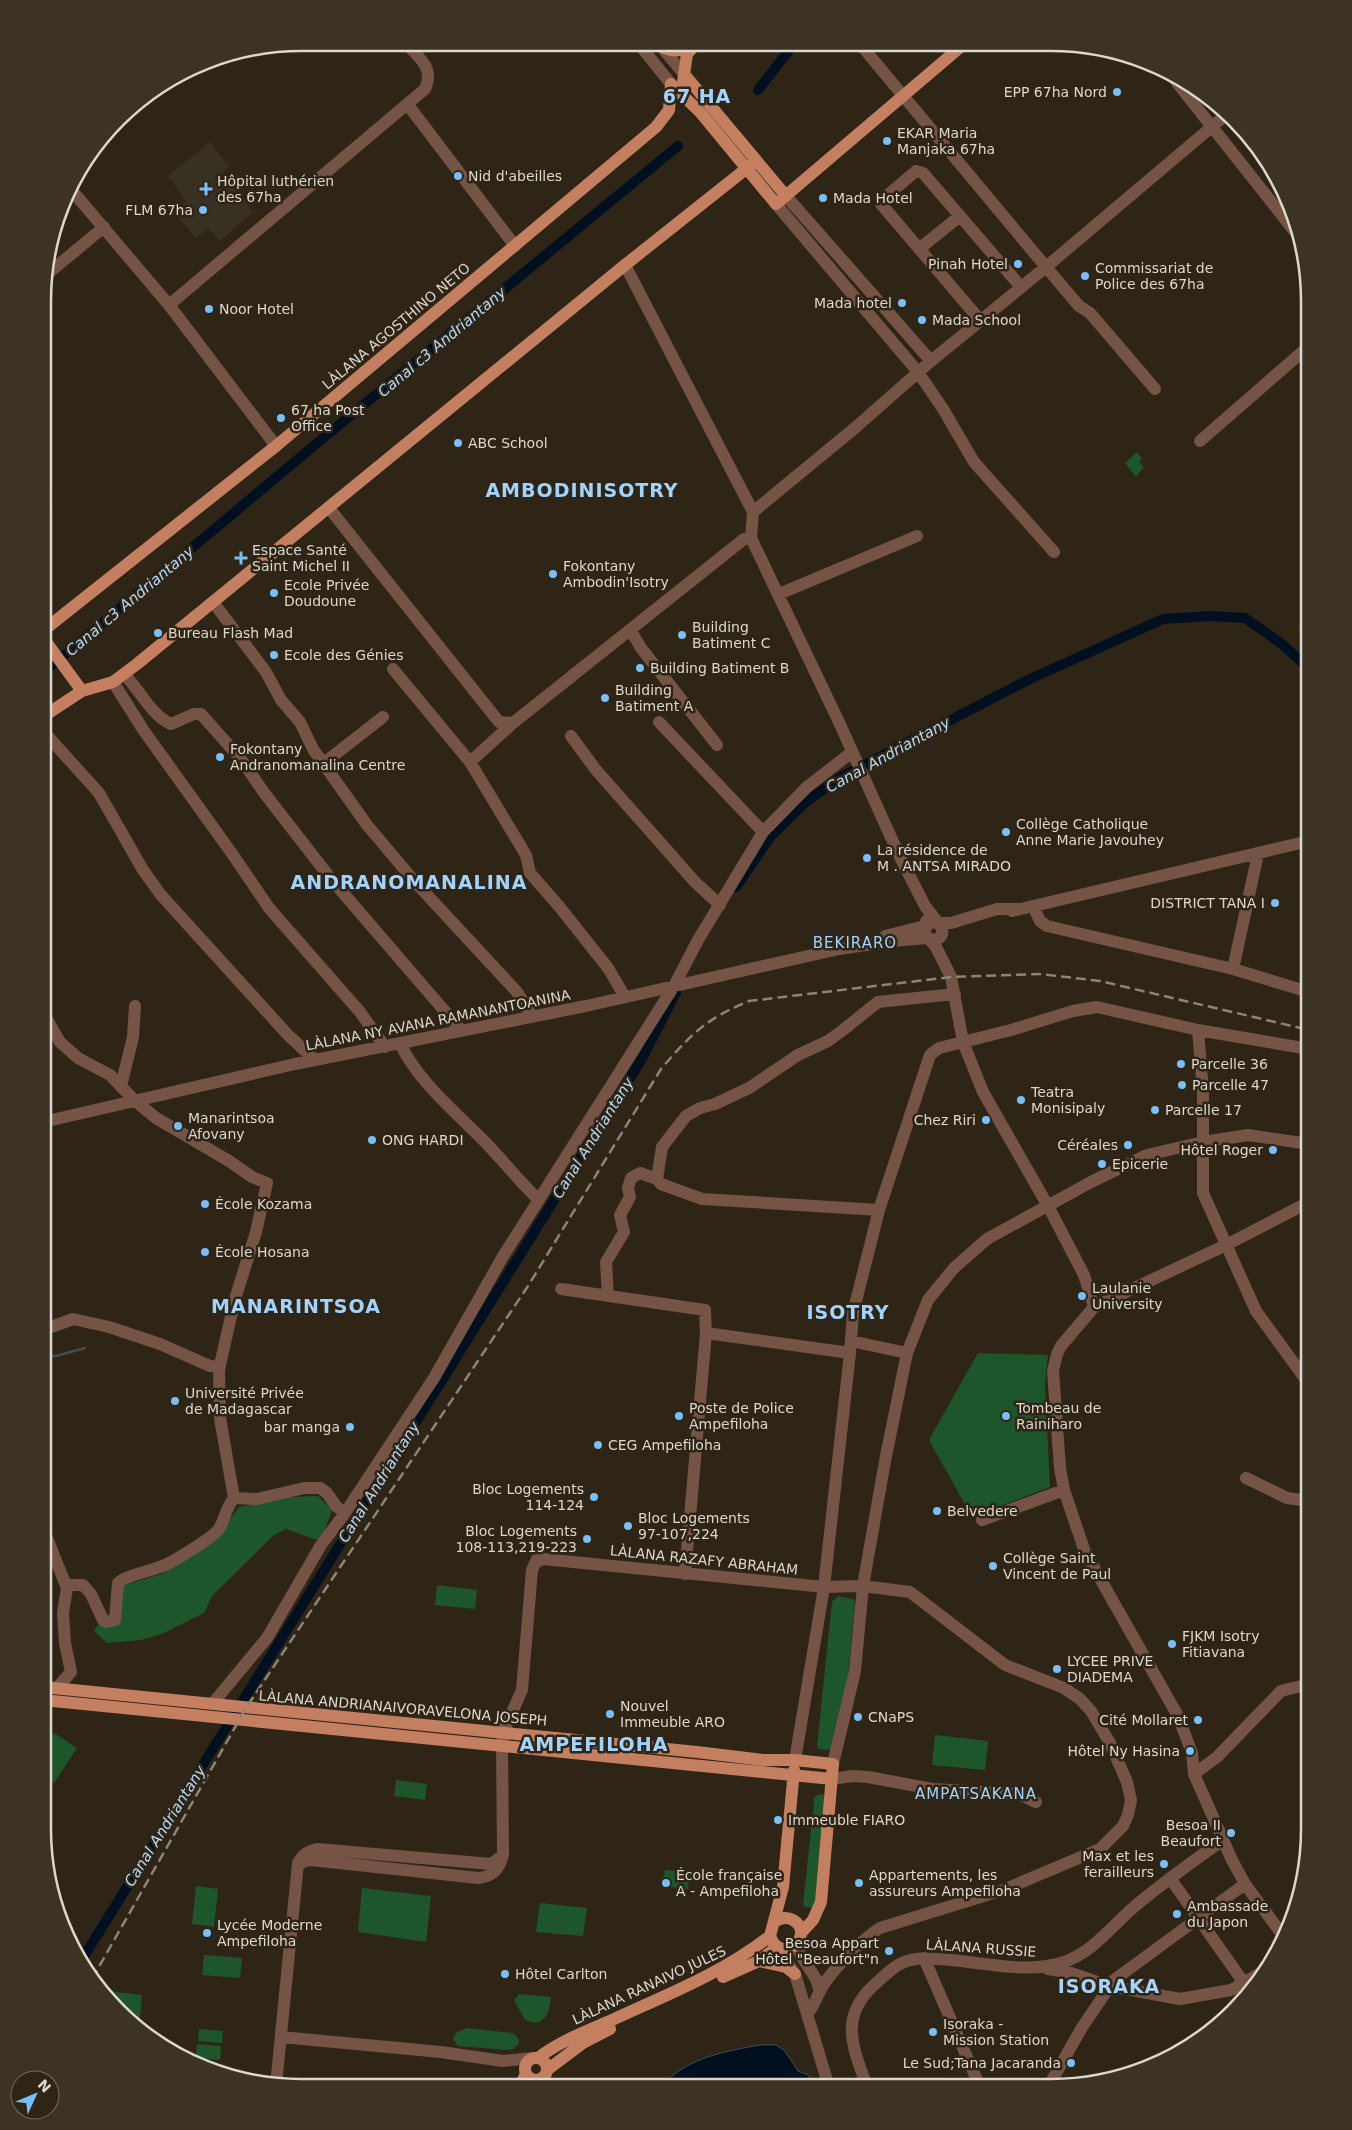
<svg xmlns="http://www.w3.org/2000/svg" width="1352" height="2130" font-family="'DejaVu Sans',sans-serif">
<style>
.medical{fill:#383020}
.green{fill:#1e562b}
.water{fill:#001020;stroke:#434c54}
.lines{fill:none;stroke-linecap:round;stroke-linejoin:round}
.stream{stroke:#434c54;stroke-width:2.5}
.canal{stroke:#001020;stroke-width:10}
.minor{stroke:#765445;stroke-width:12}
.major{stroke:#c47f61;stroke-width:12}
.rail{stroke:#8c8478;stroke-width:2.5;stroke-dasharray:10 5;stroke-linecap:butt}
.poi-dot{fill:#77bff7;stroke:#2f2516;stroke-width:2}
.labels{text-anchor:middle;stroke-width:5;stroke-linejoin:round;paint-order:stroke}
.poi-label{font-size:14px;fill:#ded7ce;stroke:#2f2516;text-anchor:start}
.street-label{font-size:14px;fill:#ded7ce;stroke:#2f2516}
.water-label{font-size:15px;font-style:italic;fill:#b5daf8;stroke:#2f2516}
.neighbourhood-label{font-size:15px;letter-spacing:1px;fill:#a0d4fe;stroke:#2f2516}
.district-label{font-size:19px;font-weight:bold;letter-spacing:1px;fill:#a0d4fe;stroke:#2f2516}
.rim{fill:none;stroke:#ded7ce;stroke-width:2.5}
</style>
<rect width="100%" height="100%" fill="#2f2516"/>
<!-- medical -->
<path class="medical" d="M210 142 229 166 223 172 253 212 220 241 208 228 196 238 174 213 186 201 168 176Z"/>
<!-- green -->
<path class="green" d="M1137 452 1142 459 1139 462 1144 467 1136 477 1125 463Z
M978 1353 1048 1355 1045 1385 1050 1487 972 1517 929 1440Z
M318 1496 332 1510 324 1532 317 1540 286 1529 273 1536 212 1596 204 1613 164 1633 141 1640 107 1643 94 1631 99 1623 113 1622 122 1586 161 1574 191 1555 221 1532 239 1507 290 1497Z
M437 1585 477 1590 475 1609 435 1605Z
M838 1596 853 1599 855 1603 841 1748 838 1751 819 1749 817 1746 832 1602Z
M54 1733 77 1748 54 1783 43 1776V1750Z
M935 1735 988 1741 985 1770 932 1765Z
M396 1780 427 1784 425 1800 394 1796Z
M819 1794 833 1796 836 1800 826 1906 821 1909 805 1907 803 1905 814 1802V1798Z
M665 1870 690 1872 688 1889 663 1886Z
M196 1886 218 1889 214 1927 192 1924Z
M362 1888 431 1896 426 1942 358 1932Z
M540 1903 587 1908 583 1936 536 1932Z
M204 1955 242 1958 240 1978 202 1975Z
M115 1992 142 1995 139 2029 113 2004Z
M519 1994 551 1997C549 2009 549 2020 535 2023L525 2020 514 2000Z
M466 2028 513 2033 518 2038 519 2044 513 2049 508 2050 458 2046 453 2039 456 2033Z
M199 2029 223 2031 222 2043 198 2041Z
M197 2044 221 2046 220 2060 196 2058Z"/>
<!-- water -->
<path class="water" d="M1309 619V642L1298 628Z
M760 2045H776L785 2051 798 2071 808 2075 816 2087 665 2086V2083C689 2057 727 2051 760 2045Z"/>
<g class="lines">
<!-- stream -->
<path class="stream" d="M43 1356H56L85 1348"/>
<!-- canal -->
<path class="canal" d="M758 90 794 44
M44 672 316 444 678 146
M736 887 771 836 805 803 839 778 1028 680 1163 619 1210 616 1245 618 1282 644 1304 664 1309 672
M81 1961 643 1057 676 992"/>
<!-- minor -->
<path class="minor" d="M638 43 671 84
M659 44 684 74
M860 44 1046 267 1079 306 1090 313 1155 389
M1171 75 1296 233
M408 105 515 246
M69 187 169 305 276 446
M786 196 931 361
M776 204 918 372 943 409 974 462 1054 552
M919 249 960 216
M625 265 753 512 751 538 838 720 899 855 925 906 938 923H951L997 909H1020
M45 276 104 227
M169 305 425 89C435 68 419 58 406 43
M980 320 881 204 883 199 916 171 923 173 1021 287
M1200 441 1309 346
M329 508 499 722 513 723 744 539 751 538
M753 512 856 427 931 361 1046 267 1227 114
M779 594 917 536
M213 602 266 672 281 700 300 722 313 749 367 825 416 883 517 992 532 1016
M631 631 641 648 717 745
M393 669 470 762 526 855 530 873 558 905 608 968 625 997
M124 674C140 690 150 714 171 724L194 714H201L240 758 265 794 331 879 461 1030
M113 682 144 731 233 855 269 908 360 1012 385 1047
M659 722 763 832
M44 732 99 793 143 870 161 895 288 1035 315 1060
M571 736 596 770 695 882 720 905
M470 762 513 723
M324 763 383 717
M1033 906 1040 921 1047 926 1233 969 1258 854
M1012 911 1309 841
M885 936 925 926 926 921
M1233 969 1309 992
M44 1014 60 1042 78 1058 110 1075 134 1100 156 1118 229 1161 252 1177 267 1183 256 1232 235 1299 219 1369 220 1418 234 1498
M1198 1030 1203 1092V1193L1256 1311 1309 1384
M400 1043C417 1081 458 1114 487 1144 505 1163 520 1182 539 1200
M121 1086 133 1037 135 1006
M43 1122 295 1064 586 1006 839 949 893 941 927 938 936 940C945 936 944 927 936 922L927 924 924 933 936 947 951 977 963 1042 983 1092 1048 1206 1084 1275 1094 1307
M879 1210 702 1199 661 1184 657 1179 662 1147 686 1116 700 1108 715 1104 749 1088 798 1055 828 1041 843 1030 878 1002 955 994
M561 1289 705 1310 706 1333 685 1574
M608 1296 606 1262 624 1232 620 1215 630 1197 628 1188 631 1178 640 1173 657 1179
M43 1330 73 1319 109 1327 160 1344 210 1366 220 1367
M706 1333 850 1353
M851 1341 907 1353
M1246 1478 1287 1498 1309 1501
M234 1498 257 1499 304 1488H320L327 1493 336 1506 345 1513
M982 1520 1064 1490
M45 1533 67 1588 63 1613 65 1643 71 1672 57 1688
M67 1588 71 1585H83L91 1594 103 1620 106 1622 115 1620 118 1583C127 1574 156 1571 171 1562 182 1556 212 1538 219 1529 225 1519 226 1507 234 1498
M213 1703 267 1638 321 1545 345 1513 434 1378 502 1258 674 986 698 940 763 832 807 787 852 752
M795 1760 824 1587 850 1353 853 1313 879 1210 930 1055 939 1048 1011 1030 1073 1011 1097 1007 1198 1030 1309 1049
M833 1764 855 1671 863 1586 885 1461 907 1353 928 1300 954 1268 987 1239 1091 1182 1147 1155 1203 1142 1248 1135 1309 1144
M1194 1774 1217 1757 1281 1691 1309 1684
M832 1779 852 1776 868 1777 933 1789 1019 1794 1036 1802
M298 1866 304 1861 311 1860 478 1878C493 1877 499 1869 503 1855L502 1746 503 1732 522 1690 532 1570 537 1559 539 1561 543 1559 824 1587 863 1586 910 1592 1005 1665 1064 1688 1080 1699 1091 1711 1110 1743 1127 1782 1131 1800 1128 1815 1123 1826 1100 1849 1003 1890 880 1928C862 1939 829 1973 820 1991 815 2000 814 2007 807 2014
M1170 1878 1244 1983 1252 1990
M1284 1937 1245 1884 1232 1860 1194 1774 1192 1753 1178 1716 1085 1552 1064 1490 1060 1468 1053 1371 1057 1354 1061 1346 1094 1307 1226 1245 1309 1202
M795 1946 816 1979 820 1991
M777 1947 795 1974 829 2087
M924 1958 980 2087
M1048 1969 1071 1973 1109 1986 1180 1999 1231 1990 1266 1970
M281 2037 441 2052 503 2061 533 2058
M276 2085 298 1863C303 1854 308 1851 317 1849L491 1864 503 1855
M867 2087C854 2049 838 2019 873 1986 882 1978 891 1968 902 1963 918 1956 934 1959 951 1960 985 1963 1031 1974 1064 1962 1093 1952 1112 1926 1135 1906 1163 1883 1193 1861 1223 1840
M1043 2087 1049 2085 1054 2077 1081 2029 1114 1980 1245 1884"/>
<!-- major -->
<path class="major" d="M662 47C673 52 680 51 691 47
M684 74 786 196
M683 82 687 54 696 44
M671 84 700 112 776 204 964 44
M44 630 276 446 656 127 669 110 671 84
M44 639 82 691
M44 716 82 691 113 682 137 664 625 265 756 161
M43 1687 697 1752 763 1760H795L833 1764 821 1902 813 1920 801 1933
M43 1700 832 1779
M774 1922C780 1918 786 1916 793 1920 817 1934 781 1967 770 1936L783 1887 794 1770
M759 1961 786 1967 795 1974
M723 1977 759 1961 777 1947
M538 2058C560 2041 587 2031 612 2020 666 1995 723 1973 770 1936
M525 2069a11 11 0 1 1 22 0a11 11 0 1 1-22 0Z
M547 2070 583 2043 610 2029
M520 2086 526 2074"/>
<!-- rail -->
<path class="rail" d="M92 1979 246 1708 528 1286 661 1069C690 1035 707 1018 749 1001L951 977 1040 974 1100 981 1309 1030"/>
</g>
<!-- markers -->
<g class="poi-dot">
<circle cx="1117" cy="92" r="5"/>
<circle cx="887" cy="141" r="5"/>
<circle cx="458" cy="176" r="5"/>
<path d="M203.5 181.5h5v5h5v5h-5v5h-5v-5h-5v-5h5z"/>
<circle cx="823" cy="198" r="5"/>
<circle cx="203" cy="210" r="5"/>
<circle cx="1018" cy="264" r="5"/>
<circle cx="1085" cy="276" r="5"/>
<circle cx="902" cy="303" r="5"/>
<circle cx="209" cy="309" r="5"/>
<circle cx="922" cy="320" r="5"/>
<circle cx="281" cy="418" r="5"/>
<circle cx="458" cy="443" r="5"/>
<path d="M238.5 550.5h5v5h5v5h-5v5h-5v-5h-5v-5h5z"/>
<circle cx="553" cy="574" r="5"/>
<circle cx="274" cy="593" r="5"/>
<circle cx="158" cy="633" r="5"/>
<circle cx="682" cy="635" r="5"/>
<circle cx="274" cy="655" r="5"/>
<circle cx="640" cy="668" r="5"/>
<circle cx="605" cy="698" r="5"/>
<circle cx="220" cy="757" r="5"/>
<circle cx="1006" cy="832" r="5"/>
<circle cx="867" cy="858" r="5"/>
<circle cx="1275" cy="903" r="5"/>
<circle cx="1181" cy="1064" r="5"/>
<circle cx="1182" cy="1085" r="5"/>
<circle cx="1021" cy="1100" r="5"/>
<circle cx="1155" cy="1110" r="5"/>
<circle cx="986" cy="1120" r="5"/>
<circle cx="178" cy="1126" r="5"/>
<circle cx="372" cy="1140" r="5"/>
<circle cx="1128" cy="1145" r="5"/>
<circle cx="1273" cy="1150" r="5"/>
<circle cx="1102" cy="1164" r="5"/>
<circle cx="205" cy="1204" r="5"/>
<circle cx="205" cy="1252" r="5"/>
<circle cx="1082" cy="1296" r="5"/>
<circle cx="175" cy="1401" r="5"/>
<circle cx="679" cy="1416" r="5"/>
<circle cx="1006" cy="1416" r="5"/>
<circle cx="350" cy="1427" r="5"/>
<circle cx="598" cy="1445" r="5"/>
<circle cx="594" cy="1497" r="5"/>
<circle cx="937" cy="1511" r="5"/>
<circle cx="628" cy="1526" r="5"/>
<circle cx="587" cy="1539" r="5"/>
<circle cx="993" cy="1566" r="5"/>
<circle cx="1172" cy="1644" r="5"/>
<circle cx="1057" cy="1669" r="5"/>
<circle cx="610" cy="1714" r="5"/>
<circle cx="858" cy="1717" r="5"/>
<circle cx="1198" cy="1720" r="5"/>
<circle cx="1190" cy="1751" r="5"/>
<circle cx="778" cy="1820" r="5"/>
<circle cx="1231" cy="1833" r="5"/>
<circle cx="1164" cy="1864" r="5"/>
<circle cx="666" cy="1883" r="5"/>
<circle cx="859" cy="1883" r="5"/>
<circle cx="1177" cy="1914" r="5"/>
<circle cx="207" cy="1933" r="5"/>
<circle cx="889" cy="1951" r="5"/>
<circle cx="505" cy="1974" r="5"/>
<circle cx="933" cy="2032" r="5"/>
<circle cx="1071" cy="2063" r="5"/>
</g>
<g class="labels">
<!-- poi labels -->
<g class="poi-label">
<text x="1107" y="97" text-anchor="end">EPP 67ha Nord</text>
<text x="897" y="138">EKAR Maria<tspan x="897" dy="16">Manjaka 67ha</tspan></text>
<text x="468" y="181">Nid d'abeilles</text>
<text x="217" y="186">Hôpital luthérien<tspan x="217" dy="16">des 67ha</tspan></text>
<text x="833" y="203">Mada Hotel</text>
<text x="193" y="215" text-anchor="end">FLM 67ha</text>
<text x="1008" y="269" text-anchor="end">Pinah Hotel</text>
<text x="1095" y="273">Commissariat de<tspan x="1095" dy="16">Police des 67ha</tspan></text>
<text x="892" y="308" text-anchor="end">Mada hotel</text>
<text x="219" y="314">Noor Hotel</text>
<text x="932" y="325">Mada School</text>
<text x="291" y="415">67 ha Post<tspan x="291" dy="16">Office</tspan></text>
<text x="468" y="448">ABC School</text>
<text x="252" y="555">Espace Santé<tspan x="252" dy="16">Saint Michel II</tspan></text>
<text x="563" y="571">Fokontany<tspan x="563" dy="16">Ambodin'Isotry</tspan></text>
<text x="284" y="590">Ecole Privée<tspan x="284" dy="16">Doudoune</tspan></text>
<text x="692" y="632">Building<tspan x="692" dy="16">Batiment C</tspan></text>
<text x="168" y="638">Bureau Flash Mad</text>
<text x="284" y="660">Ecole des Génies</text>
<text x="650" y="673">Building Batiment B</text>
<text x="615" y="695">Building<tspan x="615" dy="16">Batiment A</tspan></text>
<text x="230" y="754">Fokontany<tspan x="230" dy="16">Andranomanalina Centre</tspan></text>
<text x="1016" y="829">Collège Catholique<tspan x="1016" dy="16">Anne Marie Javouhey</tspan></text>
<text x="877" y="855">La résidence de<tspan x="877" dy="16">M . ANTSA MIRADO</tspan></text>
<text x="1265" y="908" text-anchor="end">DISTRICT TANA I</text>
<text x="1191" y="1069">Parcelle 36</text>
<text x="1192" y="1090">Parcelle 47</text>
<text x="1031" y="1097">Teatra<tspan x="1031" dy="16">Monisipaly</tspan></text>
<text x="1165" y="1115">Parcelle 17</text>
<text x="188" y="1123">Manarintsoa<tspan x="188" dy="16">Afovany</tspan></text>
<text x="976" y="1125" text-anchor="end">Chez Riri</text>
<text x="382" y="1145">ONG HARDI</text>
<text x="1118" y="1150" text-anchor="end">Céréales</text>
<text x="1263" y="1155" text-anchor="end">Hôtel Roger</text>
<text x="1112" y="1169">Epicerie</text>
<text x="215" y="1209">École Kozama</text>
<text x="215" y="1257">École Hosana</text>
<text x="1092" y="1293">Laulanie<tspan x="1092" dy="16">University</tspan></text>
<text x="185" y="1398">Université Privée<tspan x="185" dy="16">de Madagascar</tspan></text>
<text x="689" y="1413">Poste de Police<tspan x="689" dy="16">Ampefiloha</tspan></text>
<text x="1016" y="1413">Tombeau de<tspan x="1016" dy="16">Rainiharo</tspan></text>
<text x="340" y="1432" text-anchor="end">bar manga</text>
<text x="608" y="1450">CEG Ampefiloha</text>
<text x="584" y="1494" text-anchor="end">Bloc Logements<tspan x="584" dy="16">114-124</tspan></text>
<text x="947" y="1516">Belvedere</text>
<text x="638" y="1523">Bloc Logements<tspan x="638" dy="16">97-107,224</tspan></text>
<text x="577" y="1536" text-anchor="end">Bloc Logements<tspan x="577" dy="16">108-113,219-223</tspan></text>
<text x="1003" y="1563">Collège Saint<tspan x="1003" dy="16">Vincent de Paul</tspan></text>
<text x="1182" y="1641">FJKM Isotry<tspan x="1182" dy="16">Fitiavana</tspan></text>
<text x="1067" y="1666">LYCEE PRIVE<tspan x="1067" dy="16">DIADEMA</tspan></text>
<text x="620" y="1711">Nouvel<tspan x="620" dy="16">Immeuble ARO</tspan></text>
<text x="868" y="1722">CNaPS</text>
<text x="1188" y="1725" text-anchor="end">Cité Mollaret</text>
<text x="1180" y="1756" text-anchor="end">Hôtel Ny Hasina</text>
<text x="788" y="1825">Immeuble FIARO</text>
<text x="1221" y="1830" text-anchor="end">Besoa II<tspan x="1221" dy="16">Beaufort</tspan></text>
<text x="1154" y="1861" text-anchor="end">Max et les<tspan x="1154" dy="16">ferailleurs</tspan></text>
<text x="676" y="1880">École française<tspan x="676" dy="16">A - Ampefiloha</tspan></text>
<text x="869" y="1880">Appartements, les<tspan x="869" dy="16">assureurs Ampefiloha</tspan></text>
<text x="1187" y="1911">Ambassade<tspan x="1187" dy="16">du Japon</tspan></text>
<text x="217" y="1930">Lycée Moderne<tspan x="217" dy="16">Ampefiloha</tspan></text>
<text x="879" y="1948" text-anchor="end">Besoa Appart<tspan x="879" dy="16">Hôtel "Beaufort"n</tspan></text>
<text x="515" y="1979">Hôtel Carlton</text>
<text x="943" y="2029">Isoraka -<tspan x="943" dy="16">Mission Station</tspan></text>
<text x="1061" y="2068" text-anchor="end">Le Sud;Tana Jacaranda</text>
</g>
<!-- street labels -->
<g class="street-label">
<text transform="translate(396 326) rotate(-40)" y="5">LÀLANA AGOSTHINO NETO</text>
<text transform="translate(438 1020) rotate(-11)" y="5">LÀLANA NY AVANA RAMANANTOANINA</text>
<text transform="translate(704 1560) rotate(6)" y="5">LÀLANA RAZAFY ABRAHAM</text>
<text transform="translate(403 1708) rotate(5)" y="5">LÀLANA ANDRIANAIVORAVELONA JOSEPH</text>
<text transform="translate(981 1948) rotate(4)" y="5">LÀLANA RUSSIE</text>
<text transform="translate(649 1985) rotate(-25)" y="5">LÀLANA RANAIVO JULES</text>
</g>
<!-- water labels -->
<g class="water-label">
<text transform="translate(442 342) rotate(-40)" y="5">Canal c3 Andriantany</text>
<text transform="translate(130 601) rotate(-40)" y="5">Canal c3 Andriantany</text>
<text transform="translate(888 755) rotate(-29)" y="5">Canal Andriantany</text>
<text transform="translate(593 1138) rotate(-58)" y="5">Canal Andriantany</text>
<text transform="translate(379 1482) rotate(-58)" y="5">Canal Andriantany</text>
<text transform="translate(165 1826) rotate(-58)" y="5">Canal Andriantany</text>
</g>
<!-- neighbourhood labels -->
<g class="neighbourhood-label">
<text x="855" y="948">BEKIRARO</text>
<text x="976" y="1799">AMPATSAKANA</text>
</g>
<!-- district labels -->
<g class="district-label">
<text x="697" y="103">67 HA</text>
<text x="582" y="497">AMBODINISOTRY</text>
<text x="409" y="889">ANDRANOMANALINA</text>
<text x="296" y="1313">MANARINTSOA</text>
<text x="848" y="1319">ISOTRY</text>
<text x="594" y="1751">AMPEFILOHA</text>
<text x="1109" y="1993">ISORAKA</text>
</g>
</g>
<!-- crop -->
<path d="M0 0H1352V2130H0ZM301 51H1051A250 250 0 0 1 1301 301V1829A250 250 0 0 1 1051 2079H301A250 250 0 0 1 51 1829V301A250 250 0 0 1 301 51Z" fill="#3d3325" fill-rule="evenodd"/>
<path class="rim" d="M301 51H1051A250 250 0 0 1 1301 301V1829A250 250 0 0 1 1051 2079H301A250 250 0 0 1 51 1829V301A250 250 0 0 1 301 51Z"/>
<!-- north arrow -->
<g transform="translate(35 2095) rotate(46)"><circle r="24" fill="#2f2516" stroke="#756c60"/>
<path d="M0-4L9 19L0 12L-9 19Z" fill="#77bff7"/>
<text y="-8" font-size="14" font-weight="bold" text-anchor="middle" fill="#ded7ce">N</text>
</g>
</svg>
